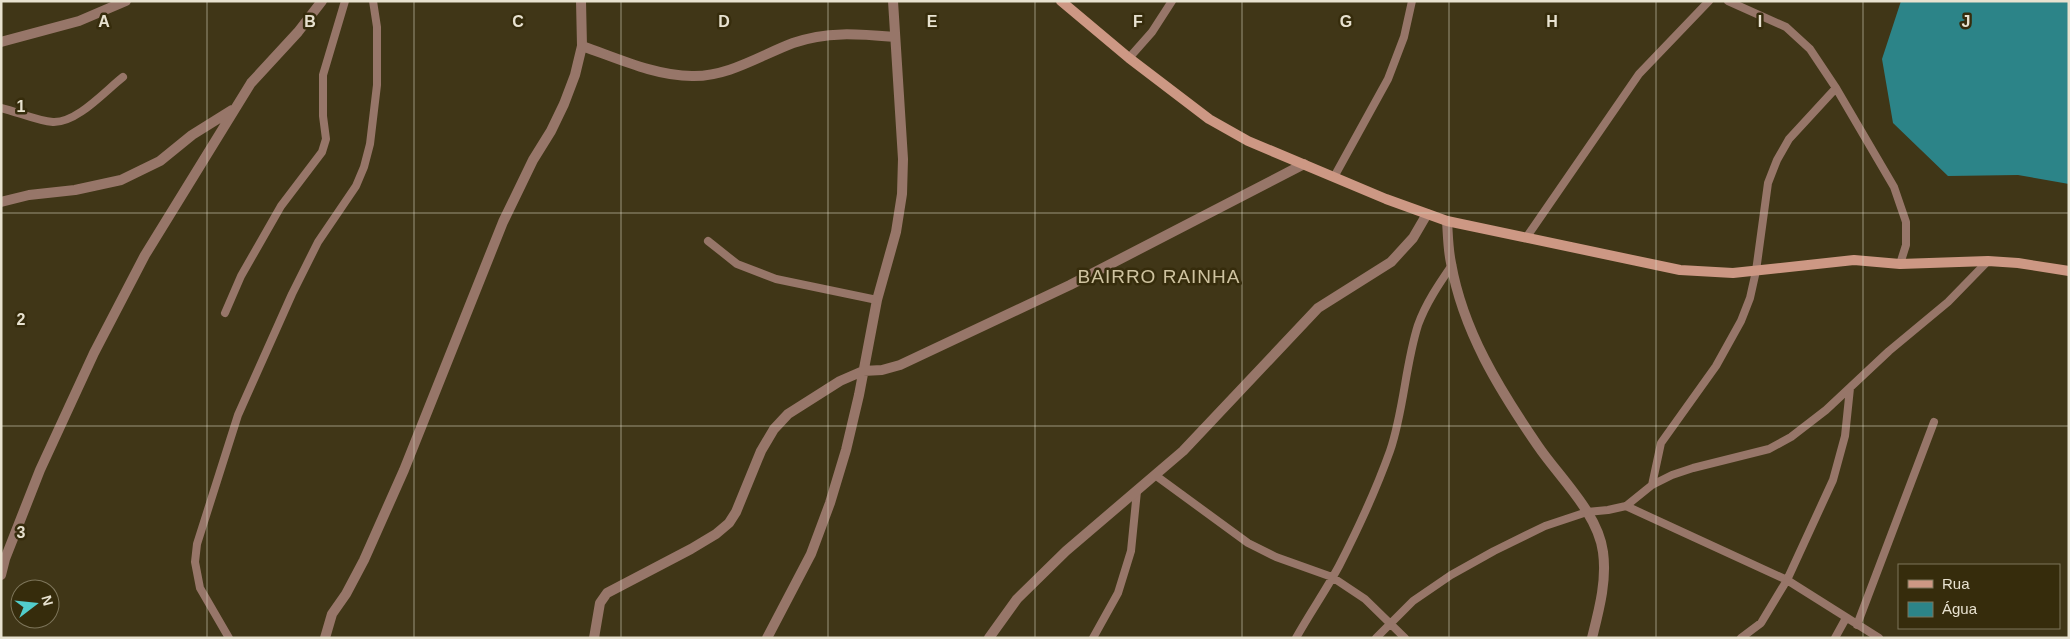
<svg xmlns="http://www.w3.org/2000/svg" width="2070" height="639" font-family="Arial,sans-serif">
<style>
.water{fill:#2c8488}
.lines{fill:none;stroke-linecap:round;stroke-linejoin:round}
.lane{stroke:#977669;stroke-width:8}
.street{stroke:#977669;stroke-width:10}
.secondary{stroke:#cd9884;stroke-width:10}
.grid{fill:none;stroke:#e8e2d0;stroke-width:1;stroke-opacity:0.55}
.labels{text-anchor:middle;stroke-width:5;stroke-linejoin:round;paint-order:stroke}
.quarter-label{font-size:19px;letter-spacing:1px;fill:#cfc3a0;stroke:#362c0c}
.grid-label{font-size:16px;text-anchor:middle;font-weight:bold;fill:#e8e2d0;stroke:#362c0c;stroke-width:5;stroke-linejoin:round;paint-order:stroke}
</style>
<rect width="100%" height="100%" fill="#403617"/>
<!-- water -->
<path class="water" d="M1901 1H2069V184L2018 175 1948 176 1893 123 1882 59Z"/>
<g class="lines">
<!-- lane -->
<path class="lane" d="M1728 1 1786 27 1810 49 1836 88 1894 187 1906 222V245L1900 264
M1129 58 1152 32 1172 1
M1 108C18 112 37 121 53 122 77 123 105 91 123 77
M1334 177 1388 79 1404 37 1412 1
M1526 238 1639 74 1709 1
M708 241 737 264 776 279 877 300
M225 313 241 276 281 206 322 152 326 139 323 116V75L345 1
M1155 475 1248 543 1276 557 1332 577 1365 599 1405 638
M1652 485 1661 443 1716 366 1741 321 1750 298 1756 271 1768 183 1777 160 1789 139 1836 88
M1626 506 1787 580 1879 638
M1857 625 1934 422
M229 638 200 588 195 562 197 544 238 415 292 294 318 242 356 186 364 167 370 144 377 85V27L373 1
M1093 638 1118 593 1131 551 1137 491
M1296 638C1310 613 1326 590 1339 566 1358 529 1376 490 1390 451 1404 410 1405 366 1418 325 1426 303 1439 284 1452 265
M1376 638 1413 601 1451 575 1494 551 1545 526 1587 512 1608 510 1626 506 1652 485 1672 475 1693 468 1769 449 1791 437 1826 410 1889 351 1948 302 1988 261
M1741 638 1761 623 1787 580 1833 480 1845 436 1850 388
M1835 638 1846 618"/>
<!-- street -->
<path class="street" d="M1 42 79 21 126 1
M582 46C617 58 655 76 692 76 728 77 761 55 793 43 827 31 859 34 894 37
M1 202 29 195 75 190 121 180 160 161 192 135 232 110
M1447 221C1448 235 1448 249 1451 263 1463 331 1499 389 1538 446 1559 477 1598 513 1603 552 1607 581 1599 610 1592 638
M1 575 5 559 40 470 94 353 145 255 251 83 298 32 322 1
M325 638 332 614 346 594 364 560 404 470 503 222 533 160 551 131 564 104 575 75 582 46 581 1
M594 638 600 603 607 593 691 549 716 534 729 523 736 512 761 451 774 429 788 414 840 381 863 371 882 370 900 365 1070 285 1304 164
M767 638 811 554 830 503 846 450 859 395 877 300 896 232 902 194 903 159 893 1
M989 638 1017 599 1066 551 1183 451 1318 308 1391 262 1413 238 1427 214"/>
<!-- secondary -->
<path class="secondary" d="M1061 1 1129 58 1209 119 1248 141 1386 199 1447 221 1680 270 1733 273 1854 260 1900 264 1988 261 2018 263 2069 271"/>
</g>
<!-- grid -->
<path class="grid" d="M207 1V638M414 1V638M621 1V638M828 1V638M1035 1V638M1242 1V638M1449 1V638M1656 1V638M1863 1V638M1 213H2069M1 426H2069"/>
<g class="labels">
<!-- quarter labels -->
<g class="quarter-label">
<text x="1159" y="283">BAIRRO RAINHA</text>
</g>
</g>
<g class="grid-label">
<text x="104" y="27">A</text>
<text x="310" y="27">B</text>
<text x="518" y="27">C</text>
<text x="724" y="27">D</text>
<text x="932" y="27">E</text>
<text x="1138" y="27">F</text>
<text x="1346" y="27">G</text>
<text x="1552" y="27">H</text>
<text x="1760" y="27">I</text>
<text x="1966" y="27">J</text>
<text x="21" y="112">1</text>
<text x="21" y="325">2</text>
<text x="21" y="538">3</text>
</g>
<!-- border -->
<rect width="2070" height="639" fill="none" stroke="#e8e2d0" stroke-width="5"/>
<!-- legend -->
<rect x="1898" y="564" width="162" height="65" fill="#362c0c" stroke="#7d755a"/>
<rect x="1908" y="580" width="25" height="8" fill="#cd9884" stroke="#7d755a"/>
<text x="1942" y="589" font-size="15" fill="#e8e2d0">Rua</text>
<rect x="1908" y="602" width="25" height="15" fill="#2c8488" stroke="#7d755a"/>
<text x="1942" y="614" font-size="15" fill="#e8e2d0">Água</text>
<!-- north arrow -->
<g transform="translate(35 604) rotate(74)"><circle r="24" fill="#362c0c" stroke="#7d755a"/>
<path d="M0-4L9 19L0 12L-9 19Z" fill="#52cdcc"/>
<text y="-8" font-size="14" font-weight="bold" text-anchor="middle" fill="#e8e2d0">N</text>
</g>
</svg>
